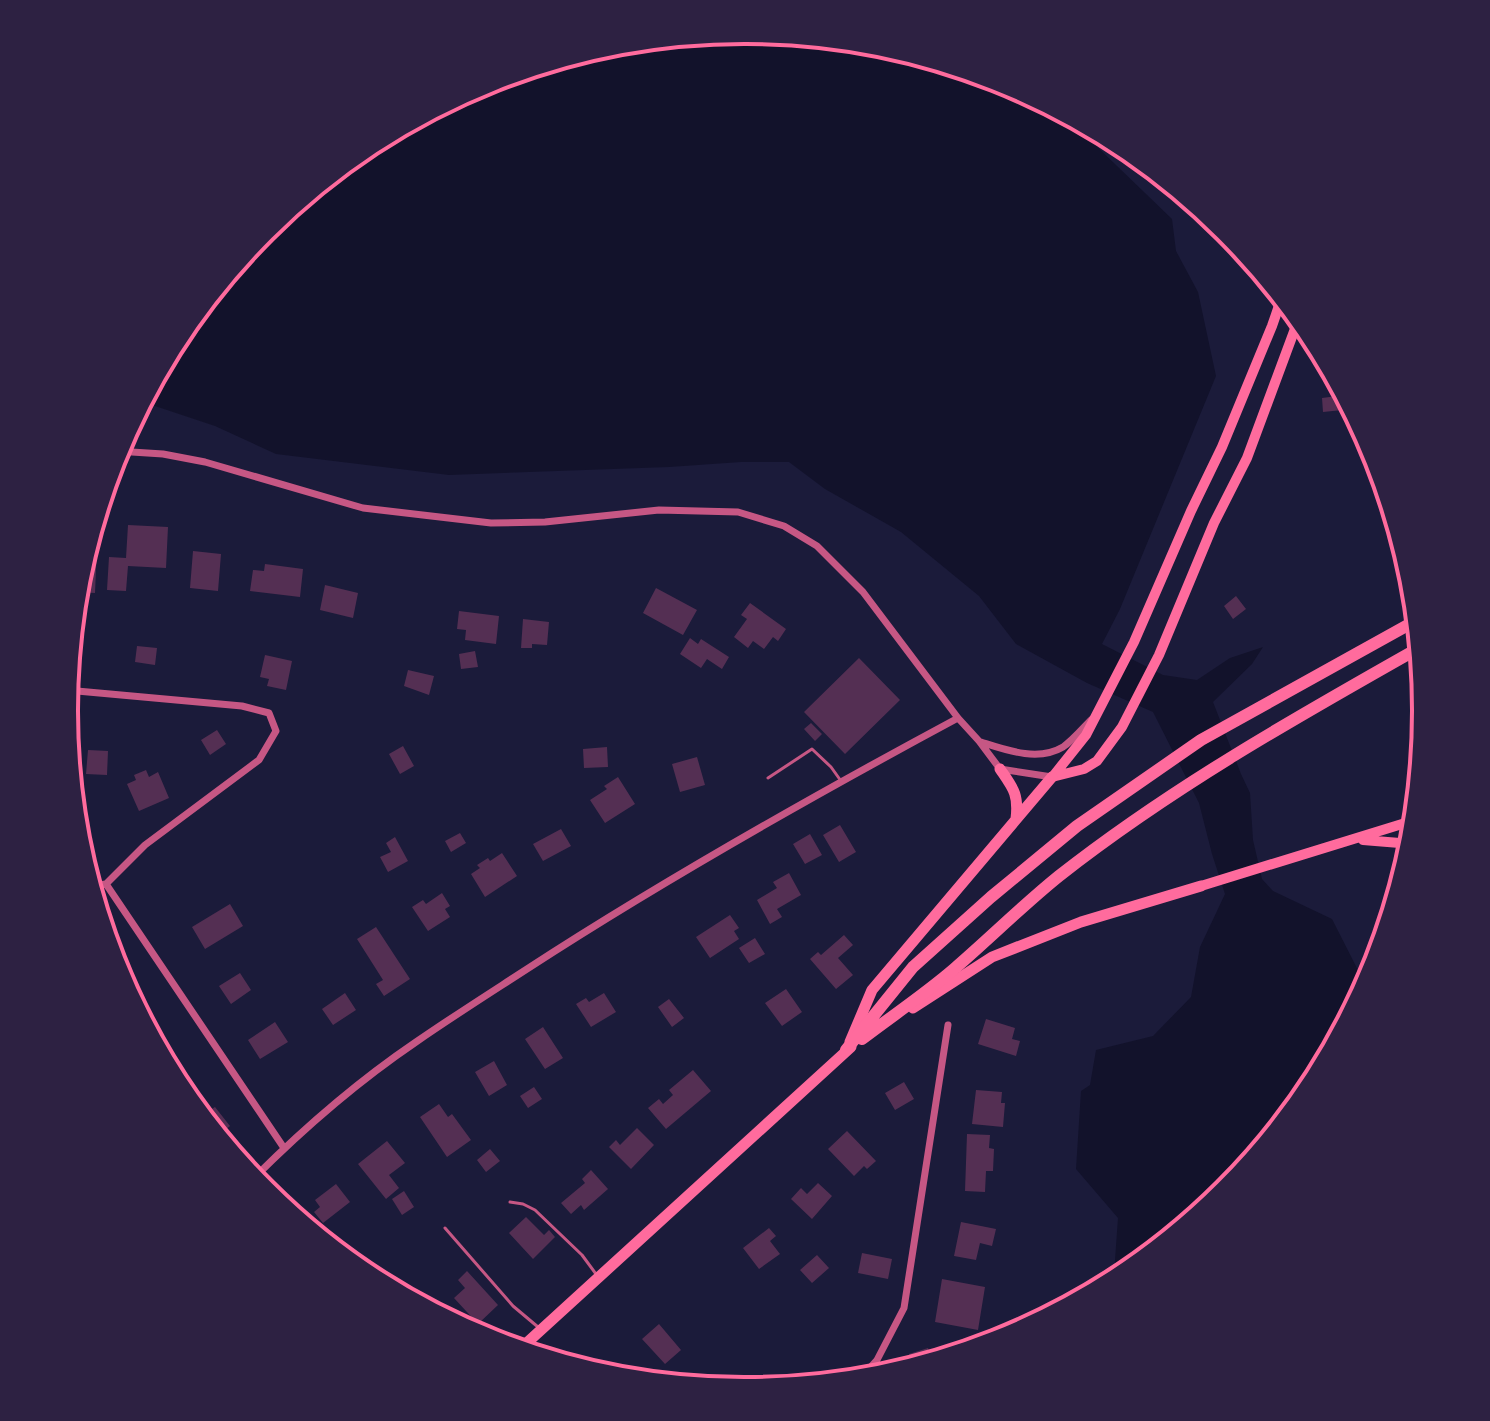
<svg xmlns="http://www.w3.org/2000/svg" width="1490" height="1421" font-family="'PT Sans',sans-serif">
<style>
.water{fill:#12122b}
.building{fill:#542f53}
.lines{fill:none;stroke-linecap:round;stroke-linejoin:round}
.service{stroke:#c65784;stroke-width:3}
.minor{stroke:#c65784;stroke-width:7}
.secondary{stroke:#ff6b9d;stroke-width:10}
.primary{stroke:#ff6b9d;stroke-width:11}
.motorway{stroke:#ff6b9d;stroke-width:12}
.rim{fill:none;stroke:#ff6b9d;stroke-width:4}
</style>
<rect width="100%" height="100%" fill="#1b1b3a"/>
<!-- water -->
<path class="water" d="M745 30 878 43 1006 82 1060 111 1172 219 1176 251 1198 292 1216 376 1120 609 1102 644 1163 675 1197 680 1230 658 1263 647 1252 664 1213 702 1241 774 1250 793 1253 840 1262 879 1273 891 1332 919 1366 986 1311 1089 1226 1192 1123 1277 1116 1280 1114 1274 1118 1218 1076 1169 1081 1091 1090 1085 1096 1050 1153 1036 1191 997 1200 947 1225 894 1212 854 1199 803 1153 712 1087 683 1016 644 979 596 901 532 825 489 789 462H741L669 467 449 475 276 454 215 426 155 406 137 411 179 332 264 229 367 144 485 82 613 43Z"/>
<!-- building -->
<path class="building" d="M1345 395 1352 409 1323 412 1322 398Z
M128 525 168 527 166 568 128 566 126 591 107 590 109 557 126 558Z
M87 546H97L95 593 76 592 78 577Z
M193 551 221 554 218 591 190 588Z
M265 564 303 569 300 597 250 591 253 570 264 571Z
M325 585 358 593 353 618 320 610Z
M656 588 697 610 683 635 643 613Z
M1236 596 1246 609 1233 619 1224 606Z
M750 603 786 629 778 641 773 637 764 649 753 641 748 648 734 637 747 619 741 615Z
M459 611 499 616 496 644 465 640 466 630 457 629Z
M523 619 549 622 547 645 532 644V648H521Z
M690 638 698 644 701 639 729 657 722 669 707 659 701 668 680 654Z
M137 646 157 648 155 665 135 662Z
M475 651 478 667 461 669 459 654Z
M265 655 292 661 286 690 267 686 269 679 260 677Z
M859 658 900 700 845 754 804 712Z
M408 670 434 676 429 695 404 686Z
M811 723 822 734 815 741 804 729Z
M217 730 226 744 210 755 201 740Z
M403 746 414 766 400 774 389 754Z
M607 747 608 767 584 768 583 749Z
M88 750 108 751 107 775 86 774Z
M697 757 705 785 680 792 672 764Z
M146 770 149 777 158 772 169 798 139 811 127 784 136 780 134 775Z
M618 777 635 804 605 823 590 800 607 789 604 786Z
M840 825 856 852 839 862 823 835Z
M561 829 571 846 543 861 533 844Z
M460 833 466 843 451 852 445 841Z
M810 834 822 855 805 864 793 844Z
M395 837 408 861 388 872 380 857 391 852 386 843Z
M502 853 517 876 485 897 471 874 480 868 477 865 488 858 490 861Z
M789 873 801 895 777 909 782 917 770 924 757 900 777 888 773 882Z
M442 893 450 906 445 909 450 917 428 931 412 907 423 900 426 904Z
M1396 899 1389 921 1384 902Z
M230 904 243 926 205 949 192 927Z
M730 915 739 928 734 931 739 939 710 958 696 937Z
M376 927 410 979 384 996 376 984 383 980 357 939Z
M844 935 853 945 838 958 853 975 836 989 810 959 818 952 821 955Z
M755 938 765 954 749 963 739 948Z
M240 973 251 990 231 1004 219 986Z
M786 989 802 1012 782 1026 765 1003Z
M345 993 356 1010 333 1025 322 1009Z
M604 993 616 1012 591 1027 576 1004 586 998 589 1002Z
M669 999 684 1018 672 1027 658 1007Z
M986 1019 1015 1028 1012 1039 1020 1041 1016 1056 978 1044Z
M275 1022 288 1042 260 1059 248 1040Z
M543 1027 563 1058 545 1069 525 1039Z
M494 1061 507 1085 489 1096 475 1072Z
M693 1070 711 1091 666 1129 648 1108 659 1099 663 1104 673 1095 669 1090Z
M904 1082 914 1099 895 1110 885 1093Z
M534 1087 542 1099 528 1108 520 1096Z
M976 1090 1002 1092 1001 1103H1005L1003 1127 972 1124Z
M198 1094 210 1110 215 1107 230 1126 218 1136 190 1101Z
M439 1104 448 1117 452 1114 471 1140 447 1157 420 1117Z
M637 1128 654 1145 631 1169 609 1147 616 1140 620 1145Z
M847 1131 876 1161 867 1169 864 1166 854 1176 828 1149Z
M967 1134 990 1135 989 1148 994 1149 993 1171H986L985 1192 965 1191Z
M387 1141 405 1163 389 1175 399 1188 386 1199 358 1164Z
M490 1149 500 1161 486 1172 477 1160Z
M591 1170 608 1189 584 1210 581 1205 571 1214 561 1203 585 1183 582 1179Z
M818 1183 832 1196 812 1219 791 1199 801 1188 807 1194Z
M336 1184 350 1202 323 1223 314 1212 320 1207 315 1200Z
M404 1191 414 1207 402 1215 392 1199Z
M526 1217 544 1235 549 1230 555 1237 533 1259 509 1233Z
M961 1222 996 1229 992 1246 980 1243 976 1260 954 1256Z
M769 1228 776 1236 770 1241 780 1254 759 1269 743 1248Z
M862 1253 892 1259 888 1279 858 1273Z
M817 1255 829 1268 812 1283 800 1270Z
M467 1271 498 1305 478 1324 454 1298 465 1288 458 1280Z
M942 1279 985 1287 978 1330 935 1322Z
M659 1324 681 1350 665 1364 642 1339Z
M928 1348 932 1362 913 1367 909 1354Z
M616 1366 628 1379 605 1376Z"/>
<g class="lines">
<!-- service -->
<path class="service" d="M768 778 812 749 831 767 841 781
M510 1202 523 1204 535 1210 582 1255 596 1274
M445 1228 513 1306 538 1327"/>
<!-- minor -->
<path class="minor" d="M116 451 163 454 205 462 363 508 491 523 545 522 659 510 738 512 784 526 817 546 863 592 958 718 979 741 1000 769 1052 777
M66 690 242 706 269 713 276 731 259 760 145 845 106 884
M981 742C1006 750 1038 762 1063 747 1073 740 1083 728 1091 720
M1420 763 1419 731 1424 696
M91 886 106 884 284 1148
M253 1179C303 1129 357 1082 416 1042 452 1017 490 993 527 969 667 878 811 797 958 718
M859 1380 877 1360 904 1308 948 1025"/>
<!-- secondary -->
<path class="secondary" d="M1054 775 1086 735 1134 642 1191 511 1222 447 1272 326 1282 297
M1052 777 1084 769 1097 761 1122 727 1159 655 1214 523 1247 458 1299 318
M1363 840 1412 844
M1201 886 1415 820"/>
<!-- primary -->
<path class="primary" d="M1000 769C1013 788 1019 794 1016 819
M913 1008 992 957 1081 922 1201 886
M850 1042 872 990 1052 777
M519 1350 851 1047"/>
<!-- motorway -->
<path class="motorway" d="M862 1039C892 1016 925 994 954 969 990 938 1023 905 1059 876 1171 788 1295 718 1419 648
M846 1050 913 967 991 897 1077 826 1201 740 1417 620"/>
</g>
<!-- crop -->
<path d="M0 0H1490V1421H0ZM744 44H746A666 666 0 0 1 1412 710V711A666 666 0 0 1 746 1377H744A666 666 0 0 1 78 711V710A666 666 0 0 1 744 44Z" fill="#2d2142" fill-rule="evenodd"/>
<path class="rim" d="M744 44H746A666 666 0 0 1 1412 710V711A666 666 0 0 1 746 1377H744A666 666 0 0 1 78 711V710A666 666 0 0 1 744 44Z"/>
</svg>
